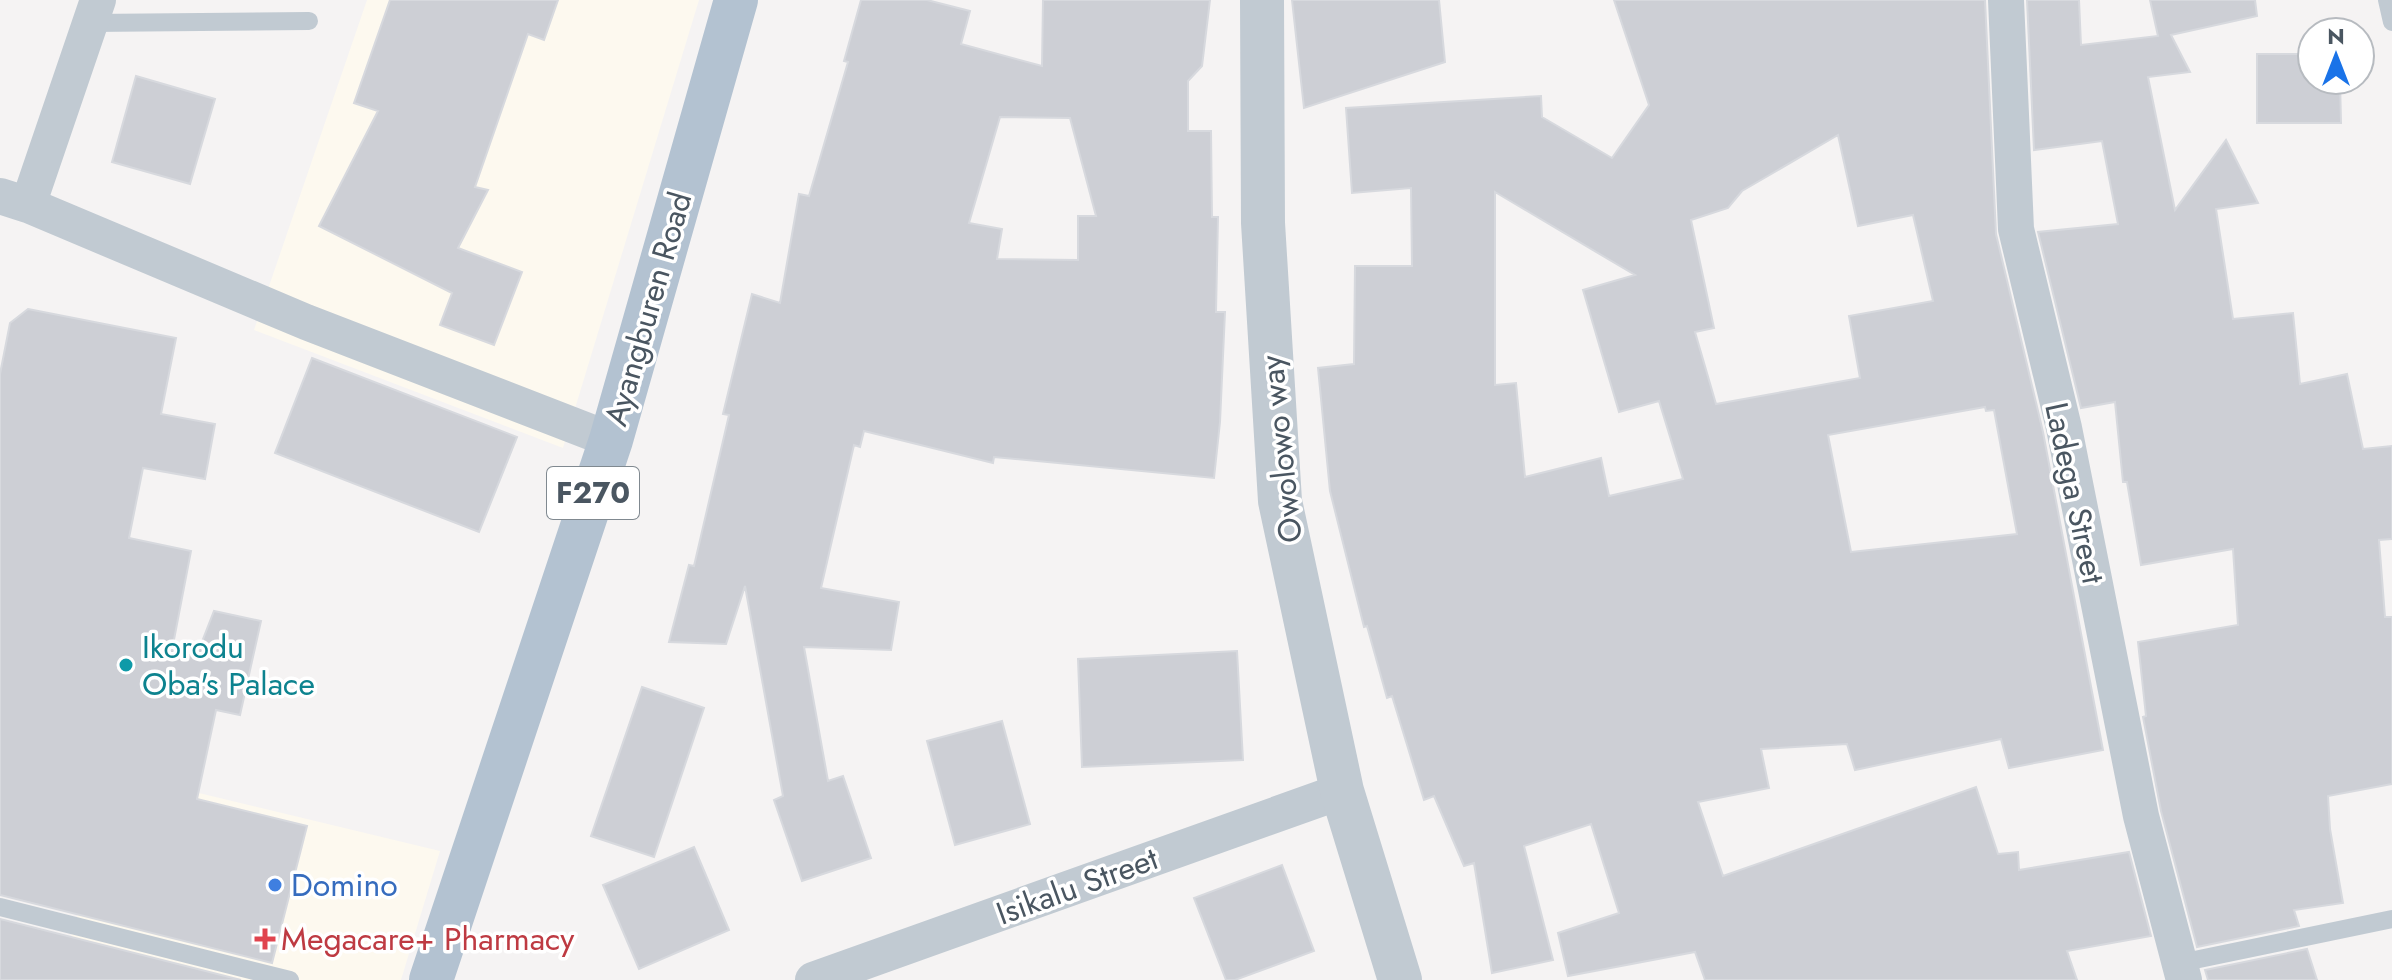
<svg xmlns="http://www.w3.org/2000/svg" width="2392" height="980" font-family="Jost,sans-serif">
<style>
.commercial{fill:#fdf9ef}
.building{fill:#cdcfd5;stroke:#d7d9de;stroke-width:2;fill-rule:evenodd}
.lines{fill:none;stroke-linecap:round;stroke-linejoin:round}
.service{stroke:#c1cad2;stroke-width:18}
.minor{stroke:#c1cad2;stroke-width:36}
.tertiary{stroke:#c1cad2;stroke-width:44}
.primary{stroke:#b3c2d1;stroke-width:44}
.culture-dot{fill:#0f9aa8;stroke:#fff;stroke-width:3}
.shop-dot{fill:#3f7fe0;stroke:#fff;stroke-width:3}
.health-dot{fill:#e0444e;stroke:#fff;stroke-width:3}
.labels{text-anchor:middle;stroke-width:7;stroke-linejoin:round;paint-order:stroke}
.shield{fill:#fff;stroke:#808990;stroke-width:2}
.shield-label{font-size:30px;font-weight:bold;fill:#4a5661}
.street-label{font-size:32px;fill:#4a5661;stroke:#fff}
.culture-label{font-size:32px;fill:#0d838f;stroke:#fff;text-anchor:start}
.shop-label{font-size:32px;fill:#366cbe;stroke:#fff;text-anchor:start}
.health-label{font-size:32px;fill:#be3a42;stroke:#fff;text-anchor:start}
</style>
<rect width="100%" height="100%" fill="#f5f3f3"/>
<!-- commercial -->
<path class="commercial" d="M367 0H699L563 448 254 330Z
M120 774 440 851 401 980H58Z"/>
<!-- building -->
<path class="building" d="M390 0H558L544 40 528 34 475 187 488 190 458 248 522 272 494 345 440 325 452 293 319 226 378 111 354 103Z
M861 0H927L970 11 961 44 1042 66 1043 0H1210L1202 66 1188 81V131H1211L1212 217H1218L1216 312H1225L1220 422 1214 478 994 457 993 463 864 431 860 447 854 445 821 588 899 602 891 650 804 647 828 781 843 776 871 858 802 881 774 800 783 796 745 586 726 644 669 642 689 565 694 566 729 415 723 414 752 294 780 303 799 194 809 196 848 62 844 61ZM1000 117 1070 118 1096 216H1078V260L997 259 1002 229 969 223Z
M1292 0H1439L1445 62 1304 108Z
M1614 0H1985L1996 234 2043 432 2103 750 2009 768 2001 739 1855 770 1847 744 1761 749 1769 788 1698 802 1723 876 1976 787 1998 854 2018 852 2019 870 2129 852 2151 936 2067 951 2077 980H1705L1695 952 1568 976 1558 933 1619 913 1591 824 1524 846 1553 960 1492 973 1474 863 1464 866 1434 796 1424 800 1392 696 1387 698 1367 626 1364 627 1330 491 1318 368 1354 364 1355 266H1412L1411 188 1352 193 1346 108 1541 96 1542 117 1612 158 1649 105ZM1838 135 1858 226 1913 215 1933 301 1849 316 1860 378 1716 404 1695 332 1714 328 1691 220 1728 208 1742 191ZM1495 192 1635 275 1583 290 1619 412 1659 401 1683 479 1609 496 1601 458 1525 477 1516 383 1495 385ZM1985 407 1986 411 1994 410 2017 534 1851 552 1828 435Z
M2027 0H2079L2081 45 2158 36 2150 0H2255L2257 16 2171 35 2190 72 2148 77 2175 210 2226 140 2258 203 2216 209 2233 319 2293 313 2300 384 2347 374 2363 449 2392 446V539L2379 540 2385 617H2392V784L2328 796 2330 829 2343 903 2294 910 2299 926 2197 947 2196 943 2161 811 2143 717 2146 716 2138 642 2238 625 2233 549 2141 565 2127 482H2123L2115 402 2081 408 2038 232 2118 224 2102 141 2034 150Z
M2257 54H2312V80H2340L2341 123H2257Z
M136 76 215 99 190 184 112 162Z
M28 309 176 338 161 414 215 424 205 479 143 468 129 538 191 551 172 650 196 657 214 611 261 621 240 715 216 710 197 799 307 826 272 963 0 895V374L10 323Z
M312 358 517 437 479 532 275 453Z
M1237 651 1243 760 1082 767 1078 659Z
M642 687 704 708 654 857 591 836Z
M1002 721 1030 824 955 845 927 741Z
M694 847 729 930 639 969 603 885Z
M1282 865 1314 951 1235 980H1226L1194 898Z
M0 919 241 980H0Z
M2307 949 2317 980H2208L2205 970Z"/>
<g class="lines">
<!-- service -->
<path class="service" d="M2387 0 2392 22
M90 23 309 21
M0 907 290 980
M2180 963 2392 919"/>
<!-- minor -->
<path class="minor" d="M2006 0 2016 229 2064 428 2141 816 2184 980
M0 196 28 205 306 322 611 440
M28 205 98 0
M813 980 1342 791"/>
<!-- tertiary -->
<path class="tertiary" d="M1262 0 1263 223 1280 501 1342 791 1400 980"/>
<!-- primary -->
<path class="primary" d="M431 980 611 440 736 0"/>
</g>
<!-- markers -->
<circle class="culture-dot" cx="126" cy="665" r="8"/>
<circle class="shop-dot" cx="275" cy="885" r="8"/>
<path class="health-dot" d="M261 927h8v8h8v8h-8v8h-8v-8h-8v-8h8z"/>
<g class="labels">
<!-- shield labels -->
<rect class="shield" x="547" y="467" width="92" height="52" rx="6"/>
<g class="shield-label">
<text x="593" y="503">F270</text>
</g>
<!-- street labels -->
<g class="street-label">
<text transform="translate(648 309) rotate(-74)" y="11">Ayangburen Road</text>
<text transform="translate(1281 449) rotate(-96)" y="11">Owolowo way</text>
<text transform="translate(2075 493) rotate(78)" y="11">Ladega Street</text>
<text transform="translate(1077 886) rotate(-20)" y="11">Isikalu Street</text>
</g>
<!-- culture labels -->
<g class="culture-label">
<text x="142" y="658">Ikorodu<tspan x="142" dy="37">Oba's Palace</tspan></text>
</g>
<!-- shop labels -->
<g class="shop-label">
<text x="291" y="896">Domino</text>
</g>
<!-- health labels -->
<g class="health-label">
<text x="281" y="950">Megacare+ Pharmacy</text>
</g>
</g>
<!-- north arrow -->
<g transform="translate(2336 56)"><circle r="38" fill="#ffffff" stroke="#b7bbc0" stroke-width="2"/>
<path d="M0-6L14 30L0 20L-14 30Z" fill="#1a73e8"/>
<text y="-12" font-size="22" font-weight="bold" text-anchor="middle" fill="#4a5661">N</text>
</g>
</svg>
